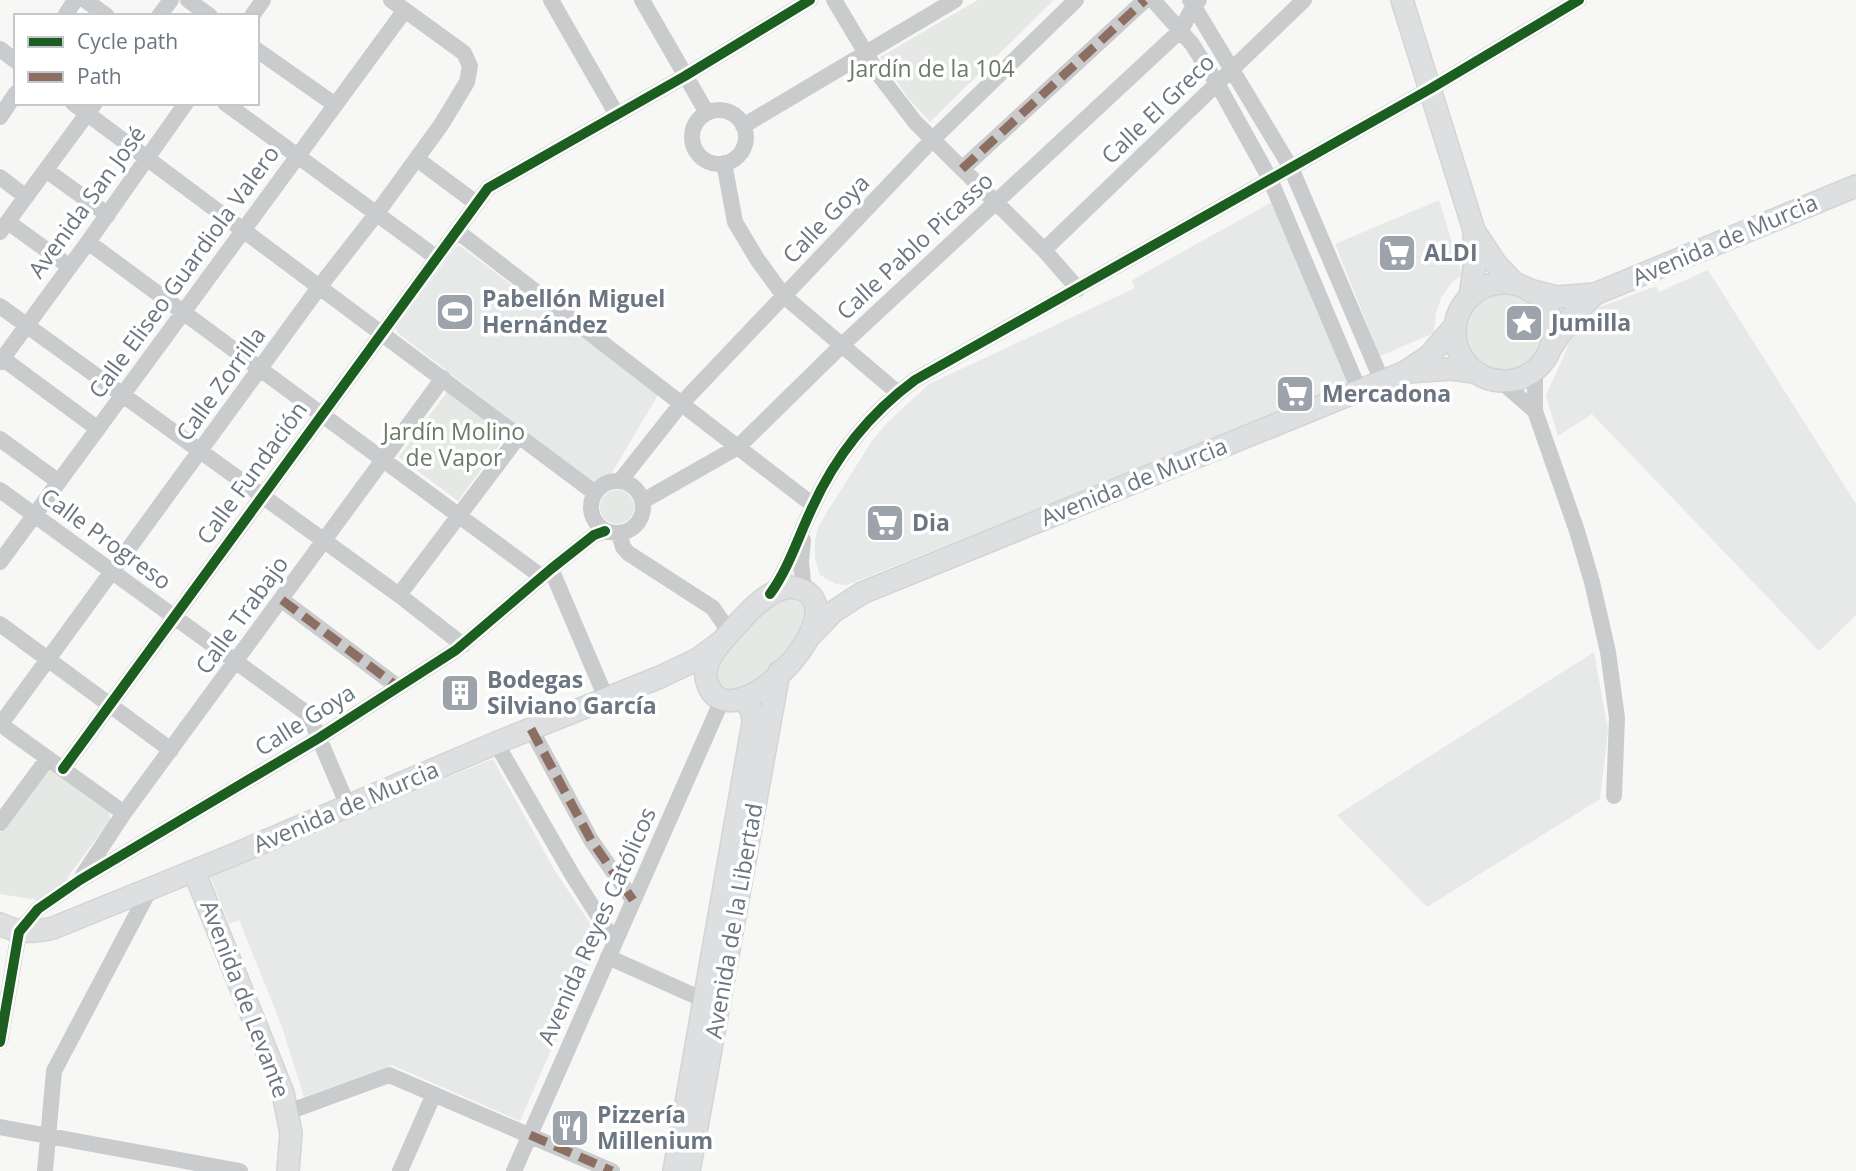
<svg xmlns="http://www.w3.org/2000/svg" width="1856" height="1171" font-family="'Open Sans',sans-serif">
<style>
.built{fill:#e7e8e8}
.green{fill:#e5e8e4}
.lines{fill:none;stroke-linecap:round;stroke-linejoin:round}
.major-casing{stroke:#d3d4d4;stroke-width:24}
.minor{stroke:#cacbcc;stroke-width:16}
.major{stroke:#dedfe0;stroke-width:21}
.quiet{stroke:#8d6e63;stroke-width:9;stroke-dasharray:18 9;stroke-linecap:butt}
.cycleway-casing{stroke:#fff;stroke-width:15}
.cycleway{stroke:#1b5e20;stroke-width:10}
.labels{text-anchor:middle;stroke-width:7;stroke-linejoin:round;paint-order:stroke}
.park-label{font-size:23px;fill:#6b7a69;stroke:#fff}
.street-label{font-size:23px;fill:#6b7682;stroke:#fff}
.poi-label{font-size:23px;font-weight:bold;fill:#6b7682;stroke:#fff;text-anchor:start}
</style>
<rect width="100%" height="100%" fill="#f7f7f6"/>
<!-- built -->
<path class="built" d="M1439 200 1462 275 1452 282 1441 298 1436 313 1434 333 1380 356 1335 244Z
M1272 202 1348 385 847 585 836 584 820 575 815 559V541L818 528 827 512 872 441 887 423 929 384 1135 288 1132 280Z
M460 246 658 395 611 474 592 483 398 333 396 328 456 247Z
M1708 270 1856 504V615L1819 651 1592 414 1558 436 1546 396 1580 319 1587 312 1656 286 1659 292Z
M1594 652 1608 730 1600 799 1427 907 1337 815Z
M493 759 555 871 600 938 520 1121 392 1065 304 1097 281 1024 239 920 229 924 209 873Z"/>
<!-- green -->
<path class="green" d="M978 0H1054L930 122 908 98 880 57Z
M1464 332a41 41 0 1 1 82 0a41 41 0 1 1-82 0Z
M447 392 505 437 458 501 399 457Z
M600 507a17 17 0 1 1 34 0a17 17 0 1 1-34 0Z
M785 596 809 606 794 644 770 669 743 691 719 688C717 682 714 673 715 666 717 652 771 604 785 596Z
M49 768 109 811 110 820 59 889 38 900 0 894V833L47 769Z"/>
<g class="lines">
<!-- major casing -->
<g class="major-casing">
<path id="major" d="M1402 0 1474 230 1475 262 1470 297
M1475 232 1496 264 1515 284
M1455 332a49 49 0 1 1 98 0a49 49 0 1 1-98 0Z
M1530 290 1557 297 1595 294 1856 186
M1552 346 1575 312 1595 294
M1407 372 1451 369 1474 372
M790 587C874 596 730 754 707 682 701 664 719 644 731 631 747 614 765 591 790 587Z
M809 637 833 612 862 593 1405 372 1429 356 1455 326
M194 871 283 1093 291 1133 288 1171
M0 924C18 933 34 933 53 928L233 855 496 743 660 677 698 659 722 641
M674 1171 753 723 752 711 744 699
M689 1171 779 672"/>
</g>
<!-- minor -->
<path class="minor" d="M85 0 107 16
M188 0 210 16
M551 0 617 115
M642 0 707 113
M834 0 879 75 915 122 1044 250 1078 289
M1153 0 1192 44 1218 85 1270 179 1359 390
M1190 0 1291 168 1382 381
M65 16 75 0
M159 16 171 0
M252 16 263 0
M0 49 16 61
M257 50 334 104
M73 103 595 493
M225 103 437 258
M692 137a27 27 0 1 1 54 0a27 27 0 1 1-54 0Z
M0 117 16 93
M743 126 955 0
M417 159 476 203
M724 163 735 222 757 259 784 296 898 393
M962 169 1145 0
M46 170 108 215
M0 177 26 197
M8 222 70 267
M457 231 813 505
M0 232 95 103
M88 242 542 577
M1044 250 1304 0
M0 306 399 595 463 645
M2 358 98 429
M0 362 88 242 186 103
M1535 371V411L1577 531 1592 582 1608 652 1617 718 1614 796
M1503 383 1535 411
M0 439 59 482
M591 507a26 26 0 1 1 52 0a26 26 0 1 1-52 0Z
M620 481 681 404 933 139 1076 0
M0 490 309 715 348 806
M643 501 738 447 842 345 1181 30 1194 5 1199 0
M619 533 623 547 628 553 713 608 730 633
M803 540 801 562 804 591
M0 562 405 10
M551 569 606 698
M770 594C789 568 798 537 812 508 835 457 870 413 915 380L1430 89 1579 0
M399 595 519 436
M282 600 398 687
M0 624 171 750
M0 724 124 813
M0 725 320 286 377 213 441 125 467 82 470 66 464 53 391 0
M531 729 591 840 633 900
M496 743 573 876 614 941
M63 769 488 188 685 76 810 0
M0 823 48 758
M83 875 124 813 443 378
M608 957 704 1000
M0 1042 19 932 38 909 80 880 319 738 456 650 551 569 594 535 605 531
M288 1112 389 1075 612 1171
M0 1127 240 1171
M45 1171 54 1071 150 889
M400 1171 434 1094
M514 1171 722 700"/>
<!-- major -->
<use href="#major" class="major"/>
<!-- quiet -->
<path class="quiet" d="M962 169 1145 0
M282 600 398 687
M531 729 591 840 633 900
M530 1135 612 1171"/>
<!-- cycleway casing -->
<g class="cycleway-casing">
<path id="cycleway" d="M770 594C789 568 798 537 812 508 835 457 870 413 915 380L1430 89 1579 0
M63 769 488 188 685 76 810 0
M0 1042 19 932 38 909 80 880 319 738 456 650 551 569 594 535 605 531"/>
</g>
<!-- cycleway -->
<use href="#cycleway" class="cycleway"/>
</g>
<!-- icons -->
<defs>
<g id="supermarket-square" transform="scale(2.0125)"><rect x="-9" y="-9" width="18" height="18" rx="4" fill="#9ca3ab" stroke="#fff"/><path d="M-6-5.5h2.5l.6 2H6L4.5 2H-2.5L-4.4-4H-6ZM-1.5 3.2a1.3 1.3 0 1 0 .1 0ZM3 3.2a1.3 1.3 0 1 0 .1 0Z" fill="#fff"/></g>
<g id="stadium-square" transform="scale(2.0125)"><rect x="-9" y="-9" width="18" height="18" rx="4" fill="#9ca3ab" stroke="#fff"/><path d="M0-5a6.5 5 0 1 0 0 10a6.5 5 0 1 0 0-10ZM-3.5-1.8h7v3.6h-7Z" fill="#fff"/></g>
<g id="sight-square" transform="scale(2.0125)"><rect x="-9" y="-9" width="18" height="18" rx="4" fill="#9ca3ab" stroke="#fff"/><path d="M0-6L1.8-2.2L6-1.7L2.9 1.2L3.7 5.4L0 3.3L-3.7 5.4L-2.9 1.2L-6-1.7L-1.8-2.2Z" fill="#fff"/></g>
<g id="building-square" transform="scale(2.0125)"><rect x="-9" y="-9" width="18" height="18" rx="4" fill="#9ca3ab" stroke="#fff"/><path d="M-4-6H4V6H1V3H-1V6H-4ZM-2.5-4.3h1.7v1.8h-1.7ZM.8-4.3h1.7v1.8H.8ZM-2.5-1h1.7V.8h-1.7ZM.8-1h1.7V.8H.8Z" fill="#fff"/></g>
<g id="restaurant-square" transform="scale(2.0125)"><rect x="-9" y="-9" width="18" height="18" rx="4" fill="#9ca3ab" stroke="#fff"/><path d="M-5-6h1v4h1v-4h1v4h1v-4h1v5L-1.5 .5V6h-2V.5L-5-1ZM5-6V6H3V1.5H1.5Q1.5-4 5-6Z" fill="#fff"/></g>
</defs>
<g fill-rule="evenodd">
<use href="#supermarket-square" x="1397" y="253"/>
<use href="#stadium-square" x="455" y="312"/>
<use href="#sight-square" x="1524" y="323"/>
<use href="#supermarket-square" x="1295" y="394"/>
<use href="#supermarket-square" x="885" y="523"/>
<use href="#building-square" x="460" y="693"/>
<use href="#restaurant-square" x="570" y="1128"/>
</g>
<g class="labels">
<!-- park labels -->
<g class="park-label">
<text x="932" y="77">Jardín de la 104</text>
<text x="454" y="440">Jardín Molino<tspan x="454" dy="26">de Vapor</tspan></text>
</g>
<!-- street labels -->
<g class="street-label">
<text transform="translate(1158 109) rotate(-44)" y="8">Calle El Greco</text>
<text transform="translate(87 202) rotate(-54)" y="8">Avenida San José</text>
<text transform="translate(826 219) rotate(-46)" y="8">Calle Goya</text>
<text transform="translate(1725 240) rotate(-23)" y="8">Avenida de Murcia</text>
<text transform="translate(915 246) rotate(-43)" y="8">Calle Pablo Picasso</text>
<text transform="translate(184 272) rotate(-54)" y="8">Calle Eliseo Guardiola Valero</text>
<text transform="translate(221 384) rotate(-54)" y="8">Calle Zorrilla</text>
<text transform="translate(252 473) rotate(-54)" y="8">Calle Fundación</text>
<text transform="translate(1134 482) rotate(-22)" y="8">Avenida de Murcia</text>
<text transform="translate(106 539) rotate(36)" y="8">Calle Progreso</text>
<text transform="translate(242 615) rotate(-54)" y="8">Calle Trabajo</text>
<text transform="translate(305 720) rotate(-32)" y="8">Calle Goya</text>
<text transform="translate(346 807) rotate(-23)" y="8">Avenida de Murcia</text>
<text transform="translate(734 921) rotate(-80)" y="8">Avenida de la Libertad</text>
<text transform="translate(597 926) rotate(-66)" y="8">Avenida Reyes Católicos</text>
<text transform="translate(245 999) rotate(69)" y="8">Avenida de Levante</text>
</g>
<!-- poi labels -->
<g class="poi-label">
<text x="1424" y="261">ALDI</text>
<text x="482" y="307">Pabellón Miguel<tspan x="482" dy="26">Hernández</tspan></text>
<text x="1551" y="331">Jumilla</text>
<text x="1322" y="402">Mercadona</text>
<text x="912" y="531">Dia</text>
<text x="487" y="688">Bodegas<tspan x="487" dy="26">Silviano García</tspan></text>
<text x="597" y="1123">Pizzería<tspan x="597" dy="26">Millenium</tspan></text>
</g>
</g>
<!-- legend -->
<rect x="14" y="14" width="245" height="91" fill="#ffffff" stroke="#c4c8cd" stroke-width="2"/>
<rect x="28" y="37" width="35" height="10" fill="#1b5e20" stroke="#c4c8cd" stroke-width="2"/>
<text x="77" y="49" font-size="21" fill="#6b7682">Cycle path</text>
<rect x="28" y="72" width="35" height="10" fill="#8d6e63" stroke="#c4c8cd" stroke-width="2"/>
<text x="77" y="84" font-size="21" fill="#6b7682">Path</text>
</svg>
